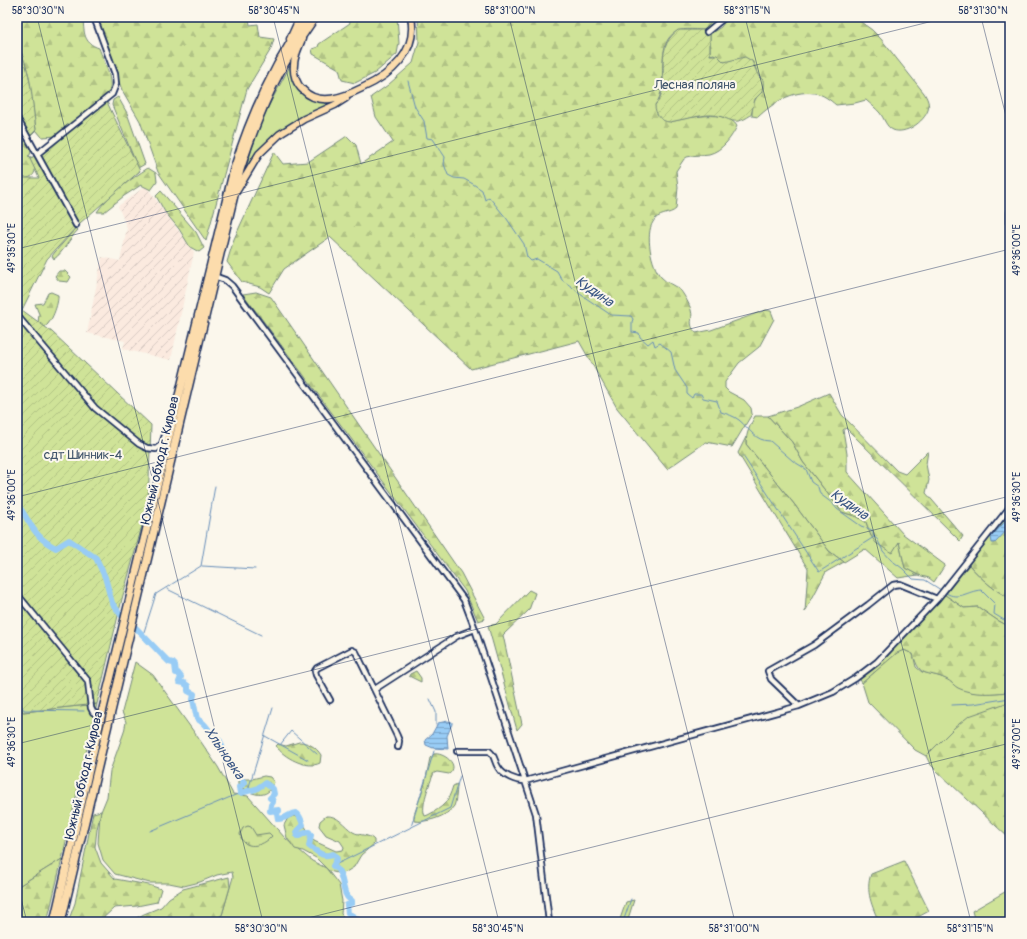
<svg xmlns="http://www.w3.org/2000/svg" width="1027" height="939" font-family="Pangolin,sans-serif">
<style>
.industrial{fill:url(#industrial-furrows)}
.grass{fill:#cfe398;stroke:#75897b}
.forest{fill:url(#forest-firs);stroke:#75897b}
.garden{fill:url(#garden-furrows);stroke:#75897b}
.water{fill:url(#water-rules);stroke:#668db9}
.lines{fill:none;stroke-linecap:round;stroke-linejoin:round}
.stream{stroke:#668db9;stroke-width:1}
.river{stroke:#98ccf5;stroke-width:6}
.minor-casing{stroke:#1b2f5e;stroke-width:8}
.major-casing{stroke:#1b2f5e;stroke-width:9}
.highway-casing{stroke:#1b2f5e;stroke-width:10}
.minor{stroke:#fbf7ec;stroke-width:4.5}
.major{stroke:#fcdcac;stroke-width:6}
.highway{stroke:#fcdcac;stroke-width:7}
.ticks{fill:none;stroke:#1b2f5e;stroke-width:1;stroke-opacity:0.45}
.labels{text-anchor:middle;stroke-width:4;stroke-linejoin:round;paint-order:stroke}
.park-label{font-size:13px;fill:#3f536a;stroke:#fbf7ec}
.street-label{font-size:13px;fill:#1b2f5e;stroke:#fbf7ec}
.water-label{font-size:14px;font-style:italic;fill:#3a5684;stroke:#fbf7ec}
.neatline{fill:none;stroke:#1b2f5e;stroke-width:1.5}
.ticks-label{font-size:10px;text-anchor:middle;fill:#1b2f5e}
</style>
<defs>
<pattern id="industrial-furrows" width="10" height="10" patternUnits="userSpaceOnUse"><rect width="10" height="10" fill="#fbeadf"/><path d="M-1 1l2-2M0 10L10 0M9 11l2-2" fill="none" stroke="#d7c9c2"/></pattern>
<pattern id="forest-firs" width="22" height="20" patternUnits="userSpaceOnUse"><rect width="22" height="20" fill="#cfe398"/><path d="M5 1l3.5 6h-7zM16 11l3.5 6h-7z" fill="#b1c385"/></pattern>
<pattern id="garden-furrows" width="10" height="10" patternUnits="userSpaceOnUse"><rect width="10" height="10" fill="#cfe398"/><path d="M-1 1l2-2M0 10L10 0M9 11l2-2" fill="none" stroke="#b1c385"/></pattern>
<pattern id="water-rules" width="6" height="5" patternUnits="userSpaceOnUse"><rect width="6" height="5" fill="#98ccf5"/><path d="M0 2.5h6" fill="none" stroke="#7ba6ca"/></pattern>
</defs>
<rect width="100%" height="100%" fill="#fbf7ec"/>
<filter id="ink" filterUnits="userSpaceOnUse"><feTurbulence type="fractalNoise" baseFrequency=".025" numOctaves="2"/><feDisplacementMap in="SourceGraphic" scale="8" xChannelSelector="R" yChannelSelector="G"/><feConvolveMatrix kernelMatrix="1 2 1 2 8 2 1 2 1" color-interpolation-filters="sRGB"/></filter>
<g filter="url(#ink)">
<!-- industrial -->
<path class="industrial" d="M146 186 194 252 171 360 123 349 125 341 87 333 102 257 120 261 127 228 118 206Z"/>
<!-- grass -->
<path class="grass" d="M290 66C293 89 302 101 326 103L325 106C286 123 265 135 244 174L257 132 268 107Z
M755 416H768L792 442 803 462 842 512 858 517 866 522 871 536 891 552 899 542 905 568 918 575 898 578 865 549 844 562 829 551 794 504 746 444C746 433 750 426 755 416Z
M969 565C982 579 993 590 1010 598V627L997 620 978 607 964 608 945 595Z
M904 650 913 654 916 667 922 672 939 676 949 680 957 687 990 693 1010 692V703L989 710 954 728 926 756 915 750 868 702 862 683 897 652Z
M135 662 153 675 199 739 218 767 233 794 248 796 285 838 312 861 326 868 339 885 342 901 341 914 348 922H210L222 915 233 877 232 872 217 875 200 882 184 886 169 883H150L115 874 103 860 98 843 100 814 107 797 110 771 124 732 126 722 122 712Z
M17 701 23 712 97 704 62 859 17 887Z
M1010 889V922H975L972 911Z"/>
<!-- forest -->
<path class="forest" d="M17 17H83C84 32 83 43 99 48 104 62 115 81 108 96L58 136 42 137 36 130 29 76 22 54 17 45Z
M95 17H251L249 18 250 25 258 24 260 37 274 39 271 49 247 89 206 241 158 172 140 121 122 90Z
M348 17H397L399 43 397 54 375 73 355 83 342 80 339 69 313 54 312 49 318 47 319 44 350 23Z
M418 17H457L462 18 463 17H721L706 30C699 30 683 28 678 31 652 41 671 87 655 105L670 122C687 118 726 108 737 126 732 137 722 151 709 154 702 155 694 155 687 157L684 159 676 171 678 187 676 209C670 215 657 213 653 222 645 234 651 266 661 277 666 283 675 285 681 291 684 295 690 305 691 310 694 320 687 323 696 333L711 330 766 310 771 311 774 319 759 347 739 363 725 382V388L729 392 744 400 751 408 752 414 732 447 706 442 667 469 617 408 579 341 471 369 330 237 284 269 269 293 260 287 242 282 227 262 234 239 274 152 283 164 308 162 347 136 356 145 361 164 393 142 376 117 371 97 388 85 413 63 419 42Z
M728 17H854L872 30 881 39 924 93C927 98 930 104 928 110 924 122 905 135 893 130 886 127 884 118 880 113 876 108 870 104 866 100L855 103 836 105C830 100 823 94 814 93 792 90 773 103 758 117L752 116C752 110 752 105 755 100 758 94 764 92 763 84 762 78 755 68 752 61L724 62 714 54 710 55V34L721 27Z
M118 97 127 113 145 164 138 168 112 105 113 100Z
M26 139C30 144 32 148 30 155L28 156 34 158C37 174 35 179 17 179V142Z
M148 168 156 173 157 182 151 190 141 185 124 196 104 212H97C108 195 131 179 148 168Z
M161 191 196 232 204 248 199 252 190 247 179 229 165 212 156 196Z
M76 228 78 230C70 238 62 254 54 259L52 256 55 252Z
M59 271H65L71 277 68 282 59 281 55 276Z
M51 292 58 295C59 303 51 325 44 327L38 323 39 314 35 304 43 303 48 293Z
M256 292 271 297 461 573 485 619 478 621 465 591 243 294Z
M829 393 842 415 897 471 905 474 928 451 926 464 929 480 926 493 963 536 960 541 846 428 843 430 847 454V472L903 534 945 565 934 582 929 578 918 575 905 568 899 542 892 553 876 543 871 536 866 522 858 517 842 512 803 462 792 442 768 416 797 407Z
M746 437V444L794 504 829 551 844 562 826 572 805 612 808 569 738 453Z
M1010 510V598C993 590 982 579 969 565L973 558Z
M529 590 535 593 529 610 503 635 522 724 517 730 488 626 496 624Z
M945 595 964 608 978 607 997 620 1010 627V692C993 693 974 696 958 688 954 686 951 681 946 679 926 670 920 679 913 654L904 650 897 653 862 683 859 678 879 664Z
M416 671 421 678V682L409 676 410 674Z
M1006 703H1010V839L937 771 930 764 926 756 954 728 969 716Z
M299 742C308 742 316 747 321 755L320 763C307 770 283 757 276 746L278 744 286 746Z
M434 754C443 752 461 765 449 774L437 772 434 773C430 782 420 807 425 816L428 815C443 807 448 803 453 786L457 784C457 788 456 802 454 806 447 817 426 823 414 821V815L425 783 430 758Z
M264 776 270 777 274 782C268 802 250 794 238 785V781L240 779H252Z
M101 811 97 829 95 847 101 863 115 879 149 885 161 889 157 902 137 906 114 908 99 922H68L75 903 93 813Z
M294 816 300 818 314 841 336 851 343 850 344 847 340 841 326 835 319 826 320 821 326 816C338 815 344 826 353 832 360 836 369 834 374 840V844L361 855 354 867 346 872 341 874 329 871 316 858 303 851 295 849 287 838 284 825 288 818Z
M248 826 251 827 256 835 269 833 272 836C263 847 243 851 240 834L243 828Z
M62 859 47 922H17V887Z
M904 861 929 911 909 922H879C872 906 865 891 871 874Z
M229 877 230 887 222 915 210 922H129L144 914 161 907 169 898 183 889Z
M634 900 627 922H619L626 902Z"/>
<!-- garden -->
<path class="garden" d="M678 30H706L710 34V55H717L724 62 745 57 752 61 759 77 763 80V85L762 92 755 99 751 115C731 129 730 115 710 115 701 115 680 120 670 122 661 122 655 114 655 105 674 85 650 50 678 30Z
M17 45C32 70 32 102 36 130L20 146 17 147Z
M106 100 140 171 80 223 47 259 22 310 52 332 151 425 148 504 122 599 97 704 23 712 17 701V178H39L30 159Z"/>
<!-- water -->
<path class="water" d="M1010 516 1009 528 995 543H992L991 537Z
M448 721 452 722V724L447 736 448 749 433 748 426 745 425 740 432 734 438 723Z"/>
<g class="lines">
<!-- stream -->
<path class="stream" d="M408 81 415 107 424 121 427 138 433 139 445 157 444 164 448 175 454 178 464 179 473 184 482 190 485 200 489 197 507 219 524 244 527 257 531 261 537 259 557 271 562 280 572 287 580 294 611 315 631 316 633 319 632 322V332L639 333 640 337 648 344 653 340 655 346 660 343 671 352 675 370 687 388V394L692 398 694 394H701L703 398 717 401 721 412C727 414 734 416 739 420 750 429 755 441 770 441L793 461 806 469 811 482 818 487 820 494 832 503 837 509 861 526 872 530 874 537 877 539 883 551 891 560 902 568 913 579 925 580 941 590
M743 456 819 572 874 537
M202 566 255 569
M167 589 261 635
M946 593C959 601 967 591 981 590L995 604 994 614 1004 620 1010 618
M143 635 156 594 201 566 215 486
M17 698 24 710 84 711
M430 699 436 712V725
M952 705 973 704 1010 698
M265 736 308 760
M280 745 291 731 317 754
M248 790 273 708
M411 827 434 751
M150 831 240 793
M333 866 450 808 460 776
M623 922 631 899"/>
<!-- river -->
<path class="river" d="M17 504C31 522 33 537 56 548L69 540 96 558 105 577 112 603 124 619
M136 628 163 656 169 662 173 663 175 665 176 673H178L181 677 179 682 184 683 188 686V691L194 694 193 700 197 719C209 724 209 736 220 741 226 758 232 771 245 783L239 787 240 793 256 789 265 783 273 789 274 794 270 798 272 799 273 802 271 805 270 811 279 810V811L277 813 278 819C291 819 296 802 303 825L296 832 297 836H299L307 832H309L311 835 309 846C318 852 322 858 333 854L336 856 337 859 333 866C335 867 337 869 338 870 345 880 341 895 352 901V903L347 905 348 913 356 918 357 922"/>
<!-- minor casing -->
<g class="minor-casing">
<path id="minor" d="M707 32 725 17
M17 118 76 225
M37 154 112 94 116 84 115 74 94 17
M1010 213V222
M214 276 225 280 232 286 464 600 475 629 536 814 549 922
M20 319 95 408 139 444 147 448 156 449 162 444 168 426 172 423
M17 594 88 681 91 708 93 712 101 717
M375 689 457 636 475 629
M330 700 316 675 315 671 317 668 352 650 356 652 397 736 399 741 398 747
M799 706 771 679 768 671 814 645 868 605 893 585 900 584 937 599
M457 751H489C495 755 494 761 498 767 503 776 516 781 525 781L799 706 833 692 856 678 877 662 937 599 1010 507"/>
</g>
<!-- major casing -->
<g class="major-casing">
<path id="major" d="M290 39 300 17
M302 39C299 47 294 56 294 65 293 74 296 84 303 90 319 107 344 97 362 88 391 75 418 52 411 17
M236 192 259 154 280 134 304 119 335 105 346 98"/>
</g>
<!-- highway casing -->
<g class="highway-casing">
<path id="highway" d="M54 922 101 717 234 169C251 115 274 64 307 17
M61 922 240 170C252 133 266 96 285 63 294 47 305 32 315 17"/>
</g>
<!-- minor -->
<use href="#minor" class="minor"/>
<!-- major -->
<use href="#major" class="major"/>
<!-- highway -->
<use href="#highway" class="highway"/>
</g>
</g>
<!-- ticks -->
<path class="ticks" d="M37 17 263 922M273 17 499 922M509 17 735 922M745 17 971 922M981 17 1010 132M17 249 949 17M17 497 1010 249M17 744 1010 496M17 883 27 922M292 922 1010 743"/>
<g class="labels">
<!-- park labels -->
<g class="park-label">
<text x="695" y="89">Лесная поляна</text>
<text x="83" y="459">сдт Шинник-4</text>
</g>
<!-- street labels -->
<g class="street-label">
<text transform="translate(159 460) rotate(-77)" y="5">Южный обход г. Кирова</text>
<text transform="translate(83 775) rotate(-77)" y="5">Южный обход г. Кирова</text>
</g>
<!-- water labels -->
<g class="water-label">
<text transform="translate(595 291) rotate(35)" y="5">Кудина</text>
<text transform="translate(850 504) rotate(35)" y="5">Кудина</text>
<text transform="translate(225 753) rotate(56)" y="5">Хлыновка</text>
</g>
</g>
<!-- margin -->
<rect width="1027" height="939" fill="none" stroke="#fbf7ec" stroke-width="44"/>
<rect x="22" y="22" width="983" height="895" class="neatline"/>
<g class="ticks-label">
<text x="38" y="14">58°30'30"N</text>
<text x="274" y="14">58°30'45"N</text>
<text x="510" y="14">58°31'00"N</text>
<text x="747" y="14">58°31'15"N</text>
<text x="983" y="14">58°31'30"N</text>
<text transform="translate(11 248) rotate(-90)" y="4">49°35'30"E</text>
<text transform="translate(1016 250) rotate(-90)" y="4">49°36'00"E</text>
<text transform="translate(11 495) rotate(-90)" y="4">49°36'00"E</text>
<text transform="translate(1016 497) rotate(-90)" y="4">49°36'30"E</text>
<text transform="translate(11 742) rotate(-90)" y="4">49°36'30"E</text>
<text transform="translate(1016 744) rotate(-90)" y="4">49°37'00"E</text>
<text x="261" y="932">58°30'30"N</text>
<text x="498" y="932">58°30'45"N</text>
<text x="734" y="932">58°31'00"N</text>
<text x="970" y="932">58°31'15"N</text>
</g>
</svg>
